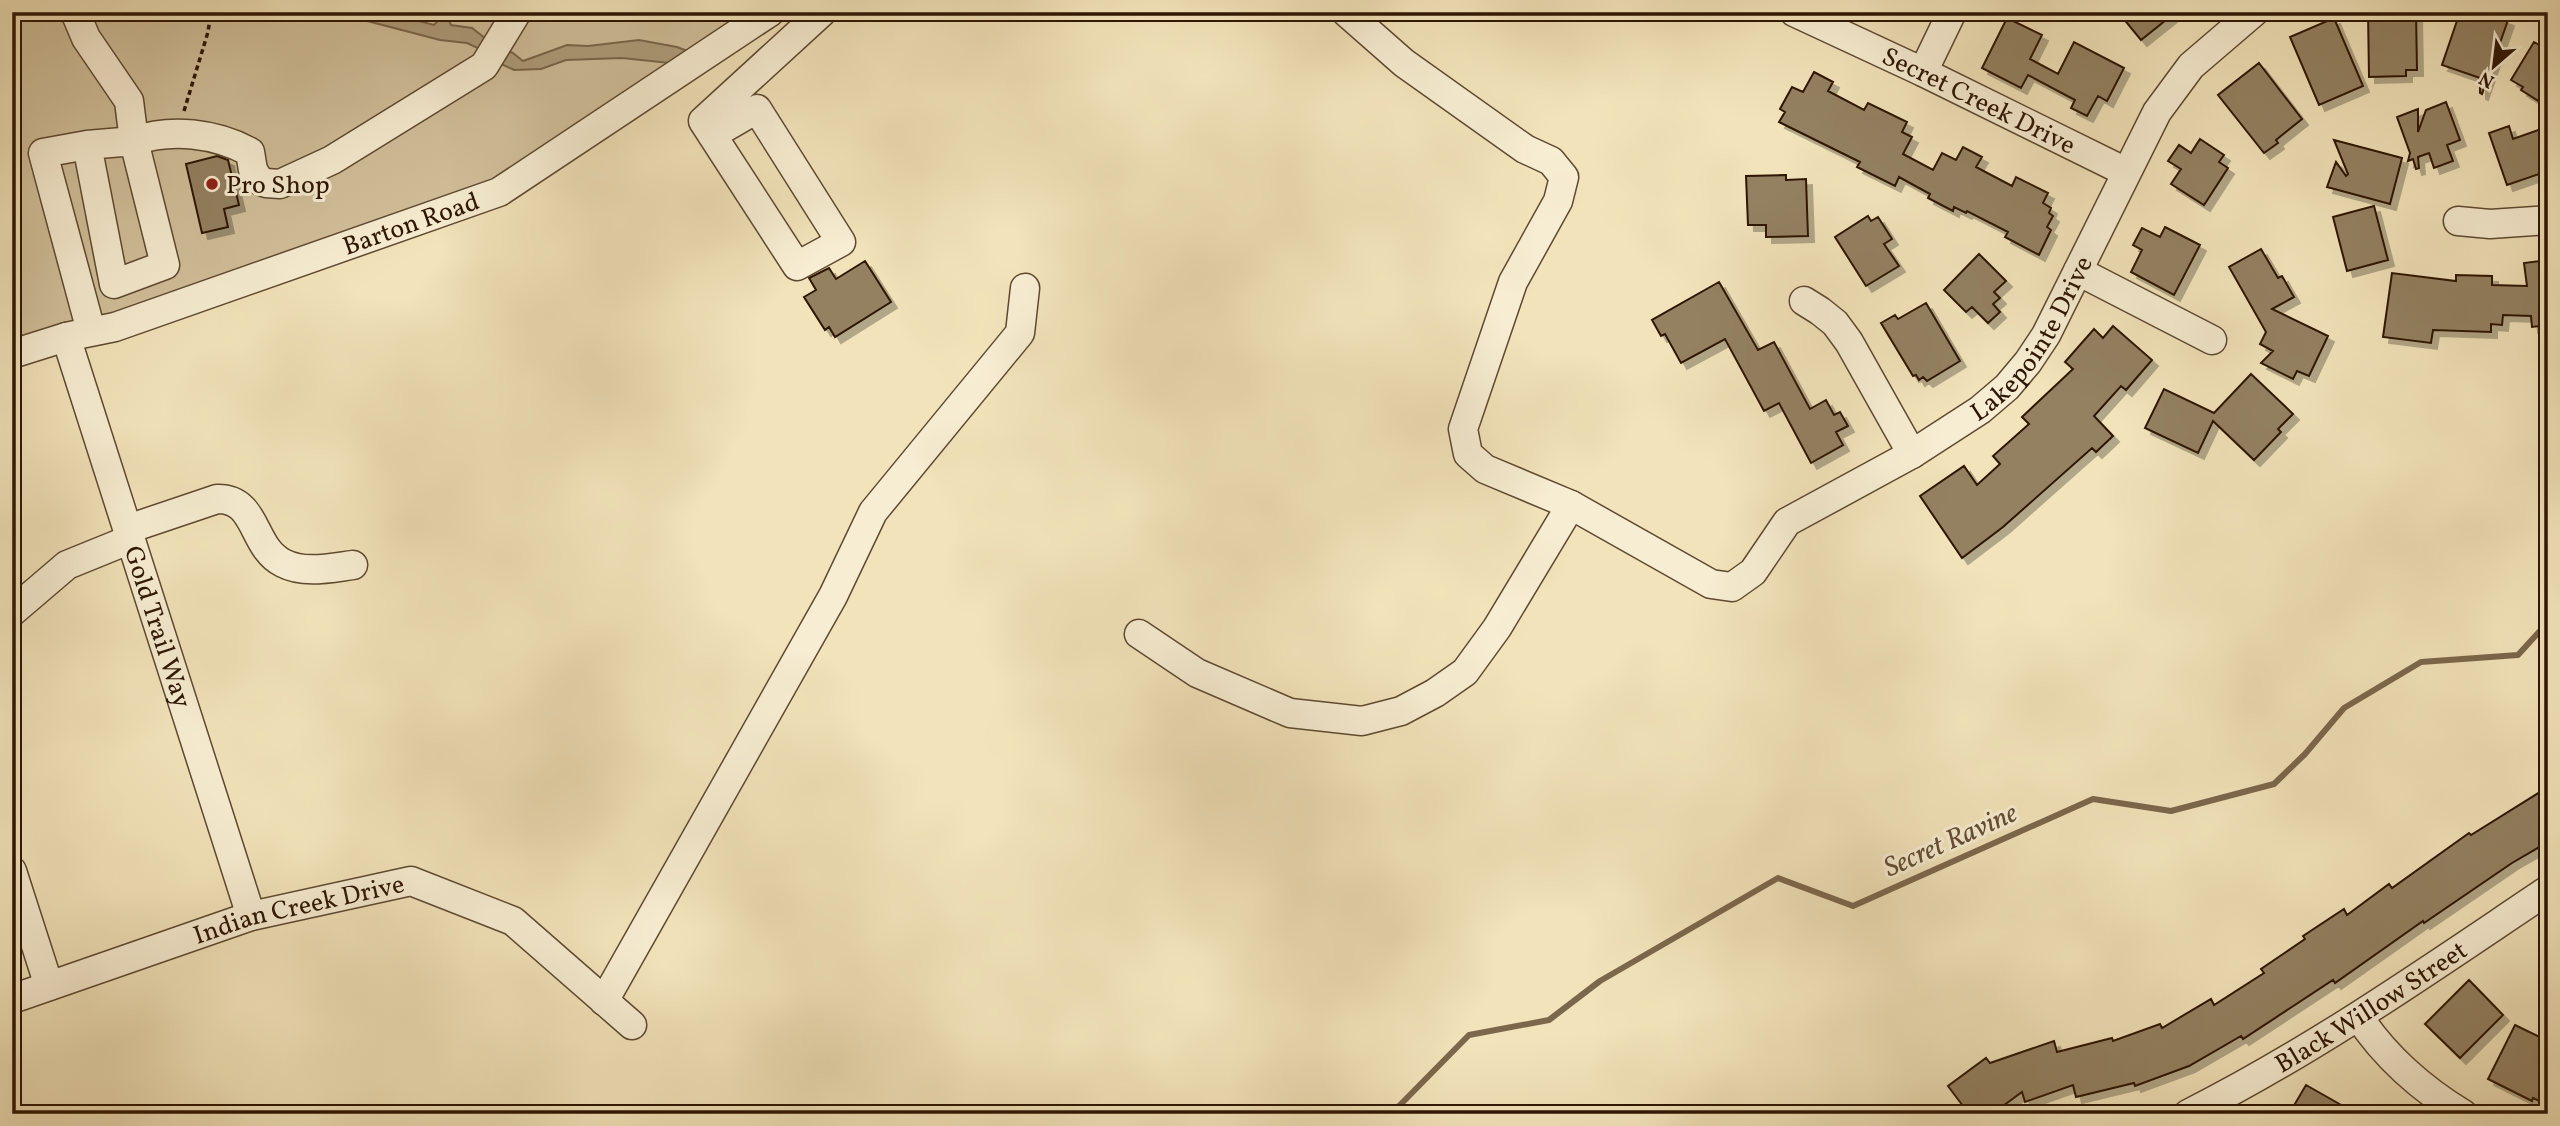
<svg xmlns="http://www.w3.org/2000/svg" width="2560" height="1126" font-family="Vollkorn,serif">
<style>
.green{fill:#d1c09b;stroke:#7f6b4f;stroke-width:2}
.water{fill:#af9d7c;stroke:#7b674c;stroke-width:2}
.lines{fill:none;stroke-linecap:round;stroke-linejoin:round}
.stream{stroke:#7b674c;stroke-width:6}
.building{fill:#938162;stroke:#2d1603;stroke-width:2;filter:url(#shadow)}
.minor-casing{stroke:#5e4931;stroke-width:31}
.path{stroke:#2d1603;stroke-width:3.5;stroke-dasharray:5 3.5;stroke-linecap:butt}
.minor{stroke:#f7edd2;stroke-width:28}
.poi-dot{fill:#8f2418;stroke:#f7edd2;stroke-width:2.5}
.labels{text-anchor:middle;stroke-width:6;stroke-linejoin:round;paint-order:stroke}
.street-label{font-size:26px;fill:#2d1603;stroke:#f7edd2}
.poi-label{font-size:26px;fill:#2d1603;stroke:#f7edd2;text-anchor:start}
.water-label{font-size:28px;font-style:italic;fill:#614c33;stroke:#f7edd2}
</style>
<defs>
<filter id="shadow"><feDropShadow dx="6" dy="6" stdDeviation="0" flood-color="#0004"/></filter>
</defs>
<rect width="100%" height="100%" fill="#f2e3ba"/>
<filter id="stains"><feTurbulence type="fractalNoise" baseFrequency=".00286" numOctaves="4"/><feColorMatrix values="0 0 0 0 .2 0 0 0 0 .09 0 0 0 0 .02 0 0 0 .5 -.17"/></filter>
<radialGradient id="worn" r=".72"><stop offset=".6" stop-color="#630" stop-opacity="0"/><stop offset="1" stop-color="#630" stop-opacity=".3"/></radialGradient>
<!-- green -->
<path class="green" d="M12 12H761L483 188 12 349Z"/>
<!-- water -->
<path class="water" d="M345 12H384L434 25 437 22 435 12H446L451 25 472 28 490 42 513 53 523 61 567 45 588 46 639 40 677 47 690 52 679 64 622 58 566 60 541 69 514 70 482 55 480 49 467 43 440 40 352 17Z"/>
<g class="lines">
<!-- stream -->
<path class="stream" d="M1380 1114 1399 1106 1469 1035 1549 1020 1600 981 1778 878 1853 906 2093 799 2171 811 2274 784 2305 754 2344 708 2421 662 2518 655 2548 622"/>
</g>
<!-- building -->
<path class="building" d="M2118 12H2176L2141 40Z
M2368 12H2416L2417 70H2406V76L2369 77Z
M2460 12H2486L2508 20 2482 94 2480 93V78L2442 65Z
M2007 18 2042 35 2030 59 2058 74 2074 42 2124 68 2107 101 2098 96 2087 116 2071 108 2075 100 2028 75 2021 88 1982 68Z
M2334 18 2363 86 2319 105 2290 37Z
M2534 42 2548 50V107L2521 90 2523 87 2511 80Z
M2259 63 2302 119 2276 140 2278 143 2264 153 2218 95Z
M1814 72 1833 82 1828 91 1864 110 1868 103 1907 122 1902 132 1912 137 1903 154 1933 170 1942 153 1956 160 1963 147 1982 157 1976 167 2012 186 2016 177 2048 193 2043 203 2051 208 2049 213 2053 216 2047 227 2051 230 2039 255 2005 237 2008 232 1967 211 1966 213 1954 207 1953 211 1928 198 1930 194 1899 177 1895 186 1857 167 1860 162 1779 122 1785 112 1780 109 1792 87 1803 92Z
M2446 102 2460 140 2447 145 2453 161 2434 168 2429 153 2418 157 2419 168 2416 169 2413 159 2408 161 2410 153 2397 117 2418 109V132L2426 110Z
M2509 126 2513 139 2541 129 2548 148V171L2507 185 2489 133Z
M2200 139 2224 155 2219 162 2228 168 2204 205 2171 184 2181 169 2168 161 2179 145 2191 153Z
M2334 140 2402 158 2390 204 2327 187 2336 162 2346 176 2348 174Z
M217 156 228 160 239 205 224 209 228 227 202 233 186 164Z
M1786 175V180L1806 179 1808 236 1766 237V225H1748L1746 176Z
M2374 206 2388 260 2347 271 2333 217Z
M1868 216 1871 221 1878 217 1892 239 1884 244 1899 266 1866 286 1835 237Z
M2165 227 2200 245 2174 295 2131 272 2142 250 2133 245 2142 228 2160 237Z
M2261 249 2278 278 2282 276 2294 297 2272 309 2328 336 2309 376 2297 371 2293 379 2261 363 2273 351 2260 344 2266 332 2229 267Z
M1979 254 2006 281 1994 292 2000 298 1993 304 2000 312 1988 323 1972 307 1966 312 1944 290Z
M2548 260V325L2532 327 2531 316 2503 315 2502 325 2491 324V332L2433 330 2431 343 2383 337 2392 273 2456 281V275L2492 276V285L2527 286 2524 263Z
M865 261 891 302 835 337 829 327 825 330 804 297 816 290 809 278 829 268 836 279Z
M1719 282 1758 350 1774 342 1810 409 1826 400 1834 415 1840 412 1848 426 1836 432 1843 445 1811 463 1779 403 1764 411 1725 339 1681 363 1665 334 1661 336 1652 320Z
M1926 303 1960 361 1927 381 1923 377 1919 380 1916 375 1913 376 1881 323 1895 315 1898 319Z
M2113 326 2152 360 2126 390 2121 386 2094 416 2113 436 2096 452 2092 448 2003 527 1962 558 1920 496 1964 466 1977 485 2000 464 1993 456 2029 424 2022 417 2073 369 2065 362 2094 329 2103 338Z
M2251 374 2293 414 2278 429 2281 432 2254 460 2213 421 2198 453 2145 428 2164 389 2214 413Z
M2548 787V842L2512 863 2424 923 2423 921 2335 983 2333 980 2243 1039 2241 1036 2189 1066 2135 1086 2134 1083 2076 1097 2073 1085 2025 1102 2022 1092 1992 1114H1969L1948 1086 1986 1058 1990 1063 2054 1041 2057 1052 2112 1038 2113 1041 2160 1024 2162 1028 2211 999 2214 1005 2264 973 2261 969 2305 939 2303 936 2344 909 2347 915 2389 884 2392 888 2469 833 2471 835Z
M2469 980 2503 1015 2460 1058 2425 1024Z
M2515 1025 2548 1041V1105L2533 1098 2532 1101 2488 1079Z
M2306 1085 2357 1114H2289Z"/>
<g class="lines">
<!-- minor casing -->
<g class="minor-casing">
<g id="minor">
<path d="M75 12 86 38 129 101 134 141C171 128 215 133 250 152L253 170 259 180 266 183 280 184 332 160 484 66 517 12"/>
<path id="s1" d="M1346 12 1404 63 1525 149 1551 161 1564 177 1558 201 1513 282 1463 429 1468 454 1485 469 1571 505 1711 584 1732 587 1753 572 1787 522 1912 454 1980 410 2007 387 2028 362 2046 335 2157 112 2191 66 2254 12"/>
<path id="s2" d="M1794 12 1923 72 2126 172"/>
<path d="M1923 72 1952 12"/>
<path d="M712 135 757 109 841 242 797 266 703 121 822 12"/>
<path d="M87 145 134 141 165 265 114 284 87 145 43 153 91 331"/>
<path d="M2458 221 2490 224 2548 220"/>
<path d="M2078 271 2212 340"/>
<path d="M1804 301 1820 311 1835 323 1849 342 1912 454"/>
<path id="s3" d="M66 337 251 916"/>
<path id="s4" d="M12 354 66 337 115 327 499 192 770 12"/>
<path d="M128 529 217 499C258 498 251 547 283 563 304 574 330 568 353 565"/>
<path d="M12 612 67 565 131 539"/>
<path d="M1139 634 1197 673 1290 713 1362 721 1401 711 1435 693 1465 672 1497 628 1571 505"/>
<path d="M12 871 49 986"/>
<path id="s5" d="M12 999 251 916 411 881 513 921 632 1025"/>
<path d="M604 1001 833 596 873 512 1020 333 1025 288"/>
<path d="M2359 1017C2384 1056 2423 1090 2463 1114"/>
<path id="s6" d="M2188 1114C2315 1050 2430 969 2548 890"/>
</g>
</g>
<!-- path -->
<path class="path" d="M184 111 208 32 211 12"/>
<!-- minor -->
<use href="#minor" class="minor"/>
</g>
<!-- markers -->
<circle class="poi-dot" cx="212" cy="184" r="7"/>
<g class="labels">
<!-- street labels -->
<g class="street-label">
<text dy="9" stroke="none"><textPath href="#s2" startOffset="205">Secret Creek Drive</textPath></text>
<text dy="9" stroke="none"><textPath href="#s4" startOffset="420">Barton Road</textPath></text>
<text dy="9" stroke="none"><textPath href="#s1" startOffset="1270">Lakepointe Drive</textPath></text>
<text dy="9" stroke="none"><textPath href="#s3" startOffset="304">Gold Trail Way</textPath></text>
<text dy="9" stroke="none"><textPath href="#s5" startOffset="301">Indian Creek Drive</textPath></text>
<text dy="9" stroke="none"><textPath href="#s6" startOffset="212">Black Willow Street</textPath></text>
</g>
<!-- poi labels -->
<g class="poi-label">
<text x="226" y="193">Pro Shop</text>
</g>
<!-- water labels -->
<g class="water-label">
<text transform="translate(1950 839) rotate(-24)" y="10">Secret Ravine</text>
</g>
</g>
<!-- margin -->
<rect width="2560" height="1126" fill="none" stroke="#f2e3ba" stroke-width="42"/>
<rect x="14" y="14" width="2532" height="1098" fill="none" stroke="#2d1603" stroke-width="3.5"/>
<rect x="21" y="21" width="2518" height="1084" fill="none" stroke="#2d1603" stroke-width="2"/>
<!-- north arrow -->
<g transform="translate(2494 66) rotate(208)" stroke="#f7edd2" stroke-width="5" paint-order="stroke">
<path d="M0-5L12 26L0 18L-12 26Z" fill="#2d1603"/>
<text y="-10" font-size="19" font-weight="bold" text-anchor="middle" fill="#2d1603">N</text>
</g>
<rect width="100%" height="100%" filter="url(#stains)"/>
<rect width="100%" height="100%" fill="url(#worn)"/>
</svg>
